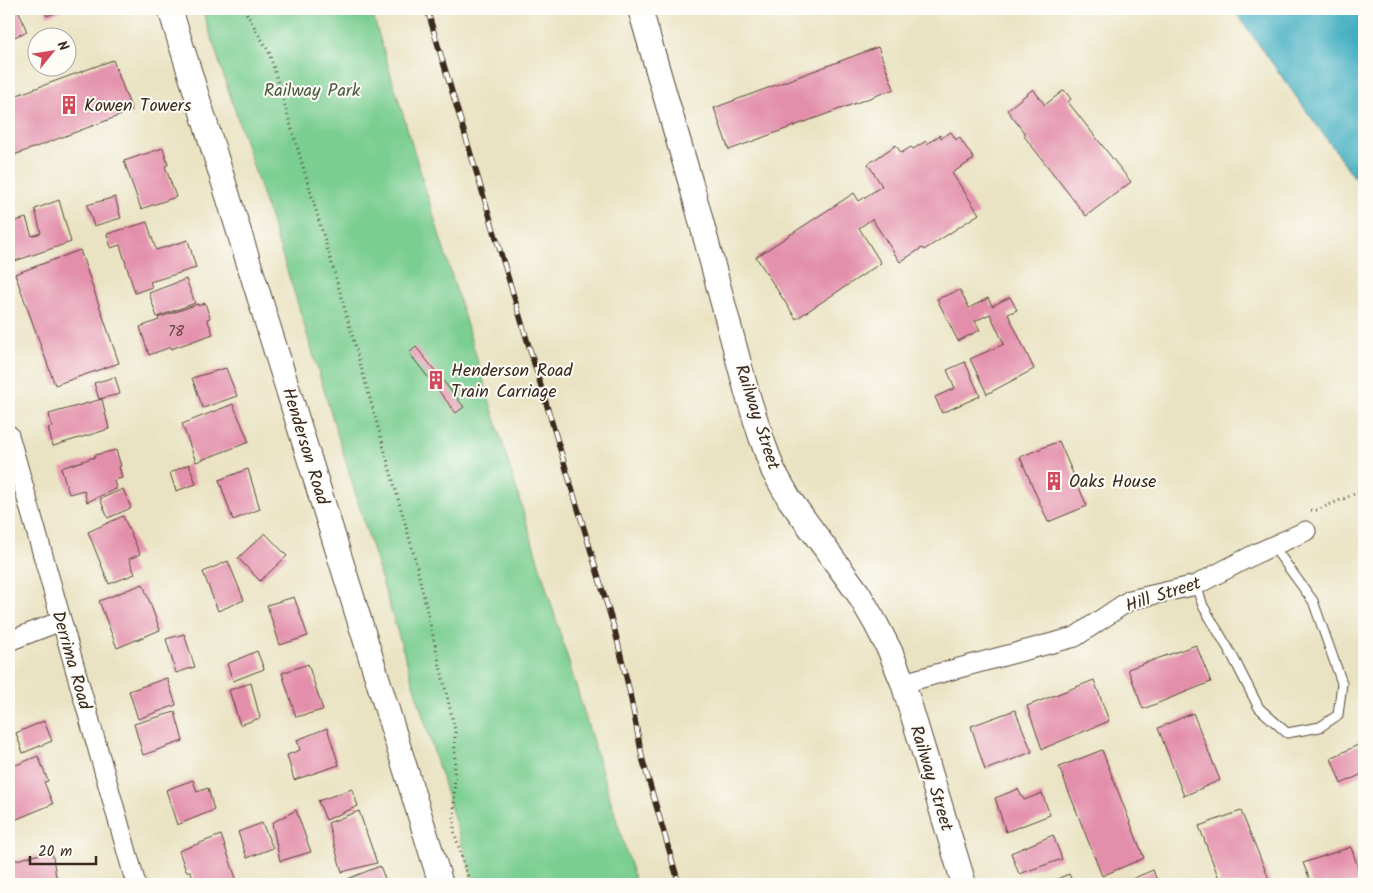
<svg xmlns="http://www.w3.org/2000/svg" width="1373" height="893" font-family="Kalam,sans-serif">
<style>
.green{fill:#7ace91;stroke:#5a7c58}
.water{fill:#43afc1;stroke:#3f6c70}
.building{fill:#e38eaa}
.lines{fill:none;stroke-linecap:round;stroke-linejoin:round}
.service-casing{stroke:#554637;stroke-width:11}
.minor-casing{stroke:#554637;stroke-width:21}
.tertiary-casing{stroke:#554637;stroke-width:26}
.path{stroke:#554637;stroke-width:3;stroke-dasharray:1 4;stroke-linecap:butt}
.service{stroke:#fff;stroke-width:9}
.minor{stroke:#fff;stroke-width:19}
.tertiary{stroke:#fff;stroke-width:24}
.rail-casing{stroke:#3b2a1e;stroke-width:5.5}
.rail{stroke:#fdfcf7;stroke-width:4;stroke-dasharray:11;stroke-linecap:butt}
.labels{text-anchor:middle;stroke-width:4;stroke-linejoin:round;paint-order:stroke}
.number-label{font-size:15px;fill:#654341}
.park-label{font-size:18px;fill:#4e5b40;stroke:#fdfcf7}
.poi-label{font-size:18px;fill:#3b2a1e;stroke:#fdfcf7;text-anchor:start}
.street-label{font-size:18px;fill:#3b2a1e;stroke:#fdfcf7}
</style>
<rect width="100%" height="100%" fill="#fdfcf7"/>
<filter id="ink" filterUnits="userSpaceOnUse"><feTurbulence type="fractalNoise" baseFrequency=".02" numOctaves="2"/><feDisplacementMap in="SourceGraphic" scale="10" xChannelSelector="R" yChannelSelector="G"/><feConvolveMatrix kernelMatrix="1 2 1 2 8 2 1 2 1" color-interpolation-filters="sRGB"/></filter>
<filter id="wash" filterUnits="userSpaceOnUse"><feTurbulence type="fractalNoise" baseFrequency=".0096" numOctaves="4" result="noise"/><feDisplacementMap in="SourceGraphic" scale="20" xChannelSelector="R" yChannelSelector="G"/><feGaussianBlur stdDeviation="1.12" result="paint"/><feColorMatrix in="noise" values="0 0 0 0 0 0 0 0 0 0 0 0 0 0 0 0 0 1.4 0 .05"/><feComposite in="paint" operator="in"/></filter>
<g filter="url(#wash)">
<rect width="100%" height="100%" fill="#eae3c3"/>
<!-- green -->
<path class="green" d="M202 9H371L636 884H474L296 298Z"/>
<!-- water -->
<path class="water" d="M1233 9H1364V184L1354 177Z"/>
<g id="blocks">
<!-- building -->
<path class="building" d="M13 9H18L27 32 9 39V10Z
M45 9H65L47 16Z
M878 47 894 89 729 150 714 108Z
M113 60 132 111 9 157V98Z
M1033 89 1045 105 1064 90 1071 99 1068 102 1131 182 1086 216 1024 136 1026 135 1007 110Z
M951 132 956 140 959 137 974 159 952 173 979 214 924 250 922 248 900 262 872 219 859 228 881 263 796 319 756 257 854 193 859 201 882 186 868 164 896 145 901 153 911 147 913 149 926 141 927 144 940 135 941 138Z
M163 148 168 165 165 166 176 197 141 209 124 161Z
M115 197 121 218 94 226 87 205Z
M59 200 71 242 9 263V223L26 218 32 236 41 233 35 209Z
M147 222 156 250 188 240 196 268 150 282 152 287 135 293 120 245 111 248 107 234Z
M80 250 119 363 55 385 15 274Z
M186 279 195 303 157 317 149 293Z
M960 290 969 308 988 298 992 306 1010 297 1017 310 1008 314 1034 369 987 394 970 359 1004 344 990 314 975 321 980 330 958 341 937 299Z
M205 303 210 318 207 319 213 334 171 349V347L149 355 140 327 159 320 158 318 198 304V306Z
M416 347 464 407 456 413 409 353Z
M965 362 980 396 942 413 935 397 955 388 947 370Z
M226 368 237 396 203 408 192 378Z
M115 377 120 394 99 399 94 383Z
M102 399 109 429 53 446 48 428 52 427 49 414Z
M233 404 249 442 196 462 182 424Z
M1059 441 1087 506 1048 522 1020 457Z
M116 450 121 466H119L122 478 114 480 116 489 87 502 84 490 69 494 61 468 95 457V455Z
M189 464 196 484 176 491 170 473Z
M248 469 260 509 233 520 219 480Z
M123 489 131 508 108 518 100 499Z
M123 516 140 554 129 559 135 574 109 584 88 532Z
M265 533 287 556 260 581 238 558Z
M228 561 244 600 218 611 203 572Z
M143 584 160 630 117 648 99 601Z
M294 597 308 636 280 645 267 605Z
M184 634 195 667 176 673 166 639Z
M1196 645 1211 682 1143 709 1128 669Z
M257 651 264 669 233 681 227 664Z
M308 664 323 710 296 717 282 673Z
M167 678 176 705 138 719 129 691Z
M1094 680 1109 721 1042 749 1027 706Z
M251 683 260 718 240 725 229 690Z
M1015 710 1032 752 985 770 971 726Z
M175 712 183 741 143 755 134 724Z
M1193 713 1220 780 1184 796 1158 728Z
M44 721 52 741 23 753 16 733Z
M327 728 339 765 294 780 287 755 300 750 297 740Z
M1364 742V773L1341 784 1331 758Z
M1102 750 1144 858 1102 876 1059 767Z
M38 756 48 781 44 782 53 804 12 821 9 815V768Z
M193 780 197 792 208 788 214 810 177 825 166 790Z
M352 789 358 806 326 820 318 801Z
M1018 789 1024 800 1042 793 1050 815 1006 832 995 798Z
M296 810 311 852 280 861 272 823Z
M359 811 377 863 342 872 328 823Z
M1241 811 1271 884H1221L1199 826Z
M262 823 273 848 247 858 238 832Z
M221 835 238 884H200L198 879 195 881 190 871H186L179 851Z
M1053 835 1062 859 1019 874 1011 853Z
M1351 847 1363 883 1312 884 1303 863Z
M52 851 57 883 9 884V862Z
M380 866 387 884H346L345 880Z
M1153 870 1158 883 1133 884 1132 879Z
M1069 874 1073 884H1045Z"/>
</g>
</g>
<g filter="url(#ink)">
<use href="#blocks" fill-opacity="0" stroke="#554637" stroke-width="1"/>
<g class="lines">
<!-- service casing -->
<g class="service-casing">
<path id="service" d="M1196 585 1203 606 1232 655 1259 708 1287 733 1320 727 1338 715 1342 683 1313 601 1273 546"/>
</g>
<!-- minor casing -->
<g class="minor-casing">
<path id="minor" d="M9 435 136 884
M9 641 61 621
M903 683 1075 637 1130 600 1196 585 1255 554 1306 531"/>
</g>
<!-- tertiary casing -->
<g class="tertiary-casing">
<path id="tertiary" d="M170 9 441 884
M640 9 693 191 747 393 761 437 773 470 790 500 858 593 876 624 890 651 903 683 964 884"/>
</g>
<!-- path -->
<path class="path" d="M244 9 269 52 334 271 414 555 455 730 454 831 470 884
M1311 510H1317L1364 490"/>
<!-- service -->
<use href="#service" class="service"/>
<!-- minor -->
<use href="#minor" class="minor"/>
<!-- tertiary -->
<use href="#tertiary" class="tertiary"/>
<!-- rail casing -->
<g class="rail-casing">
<path id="rail" d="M427 9 615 631 629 689 643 761 679 884"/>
</g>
<!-- rail -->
<use href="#rail" class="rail"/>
</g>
</g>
<!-- icons -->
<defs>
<g id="building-bare" transform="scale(1.5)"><path d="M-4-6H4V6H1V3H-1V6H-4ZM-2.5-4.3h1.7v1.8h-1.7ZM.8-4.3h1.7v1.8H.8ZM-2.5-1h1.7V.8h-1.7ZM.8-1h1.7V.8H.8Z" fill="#d1495b" stroke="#fdfcf7" stroke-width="2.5" paint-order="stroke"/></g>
</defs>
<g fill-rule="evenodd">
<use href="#building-bare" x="69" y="105"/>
<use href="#building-bare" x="436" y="380"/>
<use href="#building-bare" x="1054" y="481"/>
</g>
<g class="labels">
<!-- number labels -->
<g class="number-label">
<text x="176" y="336">78</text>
</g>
<!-- park labels -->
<g class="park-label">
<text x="312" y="96">Railway Park</text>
</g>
<!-- poi labels -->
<g class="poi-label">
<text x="84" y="111">Kowen Towers</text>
<text x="451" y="376">Henderson Road<tspan x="451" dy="21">Train Carriage</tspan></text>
<text x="1069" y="487">Oaks House</text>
</g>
<!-- street labels -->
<g class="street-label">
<text transform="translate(758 417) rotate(72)" y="6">Railway Street</text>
<text transform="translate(306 446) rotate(73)" y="6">Henderson Road</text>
<text transform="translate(1163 594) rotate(-18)" y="6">Hill Street</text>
<text transform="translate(72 660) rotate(74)" y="6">Derrima Road</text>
<text transform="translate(932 778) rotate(73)" y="6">Railway Street</text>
</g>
</g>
<!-- margin -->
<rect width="1373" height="893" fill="none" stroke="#fdfcf7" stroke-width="30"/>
<!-- north arrow -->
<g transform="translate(52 52) rotate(60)"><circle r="24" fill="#fdfcf7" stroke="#afa8a0"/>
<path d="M0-4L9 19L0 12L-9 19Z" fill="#d1495b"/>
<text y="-8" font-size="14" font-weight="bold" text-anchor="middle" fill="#3b2a1e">N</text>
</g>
<!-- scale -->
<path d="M30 856v8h66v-8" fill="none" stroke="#3b2a1e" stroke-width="2.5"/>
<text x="38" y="856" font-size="15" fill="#3b2a1e" stroke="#fdfcf7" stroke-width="4" paint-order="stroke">20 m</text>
</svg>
